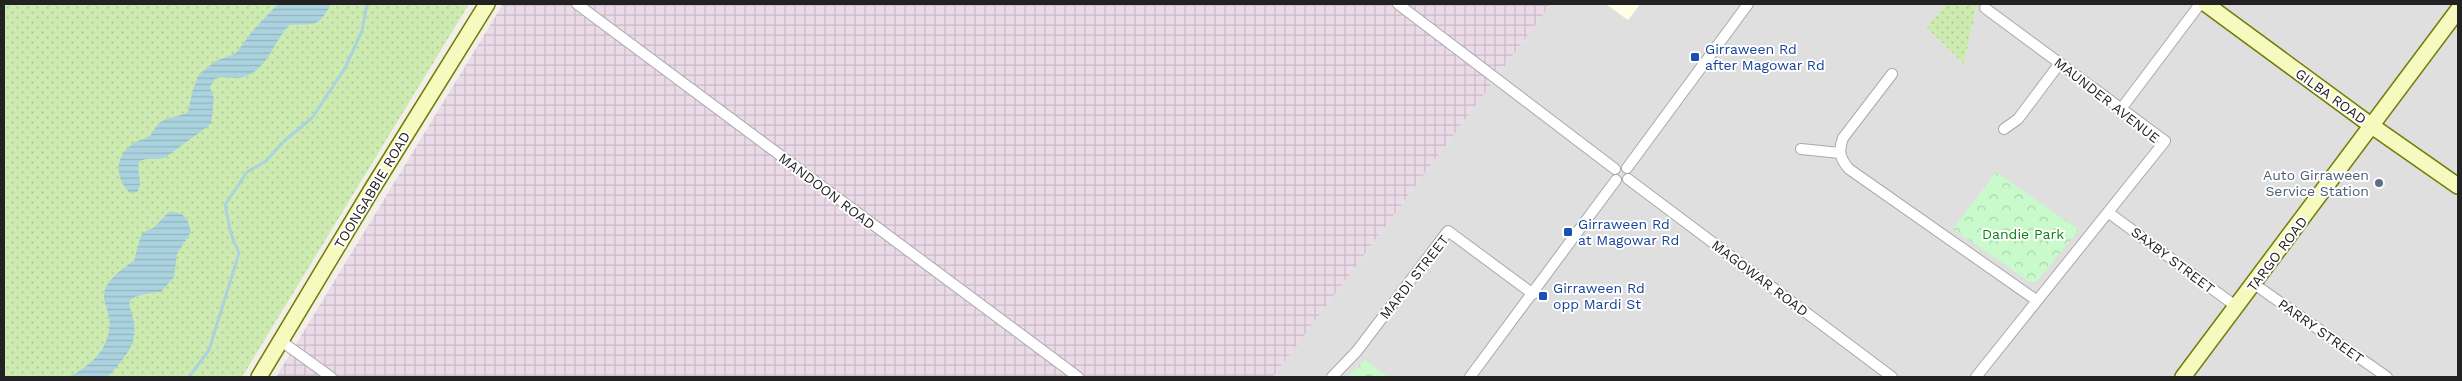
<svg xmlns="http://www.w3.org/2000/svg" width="2462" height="381" font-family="'Work Sans',sans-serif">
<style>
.residential{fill:#e0dfdf}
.industrial{fill:url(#industrial-grid)}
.education{fill:#ffffe5}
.grass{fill:url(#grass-dots)}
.park{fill:url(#park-crowns)}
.water{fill:url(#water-rules)}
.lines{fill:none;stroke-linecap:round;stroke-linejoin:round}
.stream{stroke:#aad3df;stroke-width:3}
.street-casing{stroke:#a9a9a9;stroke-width:12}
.secondary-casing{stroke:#707d05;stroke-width:18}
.street{stroke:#fff;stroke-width:10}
.secondary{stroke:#f7fabf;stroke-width:15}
.transit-dot{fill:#1a4fb4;stroke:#fff;stroke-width:2}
.service-dot{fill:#5c6f8a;stroke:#fff;stroke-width:2}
.labels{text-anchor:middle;stroke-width:4;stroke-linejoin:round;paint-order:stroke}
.transit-label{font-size:14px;fill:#164399;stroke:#fff;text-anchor:start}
.street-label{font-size:14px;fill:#222;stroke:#fff}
.service-label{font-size:14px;fill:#4e5e75;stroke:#fff;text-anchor:end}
.park-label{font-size:14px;fill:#0c8416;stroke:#fff}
</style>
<defs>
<pattern id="industrial-grid" width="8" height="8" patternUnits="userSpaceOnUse" patternTransform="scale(1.25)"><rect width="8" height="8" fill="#ebdbe8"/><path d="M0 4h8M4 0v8" fill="none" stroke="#c9bcc7"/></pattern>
<pattern id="grass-dots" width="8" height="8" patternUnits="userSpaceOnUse" patternTransform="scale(1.25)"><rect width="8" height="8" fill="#cdebb0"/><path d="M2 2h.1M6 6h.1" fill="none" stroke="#b0c997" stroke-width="1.8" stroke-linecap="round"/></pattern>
<pattern id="park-crowns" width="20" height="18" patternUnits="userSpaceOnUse" patternTransform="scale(1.25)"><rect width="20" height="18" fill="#c8facc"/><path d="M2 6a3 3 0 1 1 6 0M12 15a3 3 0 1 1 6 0" fill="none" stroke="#acd6af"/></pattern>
<pattern id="water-rules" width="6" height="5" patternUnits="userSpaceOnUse" patternTransform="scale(1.25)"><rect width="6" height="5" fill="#aad3df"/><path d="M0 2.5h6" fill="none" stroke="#92b5bf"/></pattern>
</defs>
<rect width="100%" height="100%" fill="#f2efe9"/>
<!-- residential -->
<path class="residential" d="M1551 4H1606L1628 20 1640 4H1945L1927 28 1964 64 1975 13 1973 12 1979 4H2458V377H1273Z"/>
<!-- industrial -->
<path class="industrial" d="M503 4H1551L1273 377H276Z"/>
<!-- education -->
<path class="education" d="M1606 4H1640L1628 20Z"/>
<!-- grass -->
<path class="grass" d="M4 4H469L242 377H4Z
M1945 4H1979L1974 11 1975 13 1964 64 1927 28Z"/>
<!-- park -->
<path class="park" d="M1996 172 2079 230 2037 281 2030 282 1953 229Z
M1365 360 1387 376 1386 377H1347Z"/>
<!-- water -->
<path class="water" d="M278 4H331C317 30 314 23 289 25 274 41 267 71 243 77 234 80 224 75 215 79L210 87 214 99 211 124 166 157C156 161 147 156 139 162 136 173 144 182 137 192L130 193C114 177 114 154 136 142 139 140 143 139 147 138 154 134 155 125 162 121 170 116 180 117 188 112L193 89 199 74 216 61 236 53 254 29Z
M169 212C184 211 188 218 191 232L177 254 174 277 161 292C106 297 142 308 133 341 129 354 116 367 108 377H69C92 365 113 346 109 317 107 307 101 298 106 287 111 277 124 267 134 261L141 235 146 231 153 228Z"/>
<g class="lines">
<!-- stream -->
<path class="stream" d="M189 377 209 350 239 253 231 234 225 205 247 172 266 161 283 142 312 118 345 68 362 31 367 4"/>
<!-- street casing -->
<g class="street-casing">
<path id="street" d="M577 4 1078 377
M1398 4 1615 169
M1892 74 1843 138C1838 151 1840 159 1849 169L2036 300
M2121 109 2200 4
M2004 129 2018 119 2060 63
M1801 149 1840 153
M1627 168 1748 4
M1628 179 1892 377
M2109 213 2237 307
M2254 284 2387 377
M281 341 331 377
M1332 377 1357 351 1448 231 1533 294
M1470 377 1616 180
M1976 377 2165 141 1985 8"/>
</g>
<!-- secondary casing -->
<g class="secondary-casing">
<path id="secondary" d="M2206 4 2372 126 2458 186
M259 377 372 189 487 4
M2183 377 2458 10"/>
</g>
<!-- street -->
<use href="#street" class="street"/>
<!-- secondary -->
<use href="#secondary" class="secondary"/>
</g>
<!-- markers -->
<g class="transit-dot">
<rect x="1690" y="52" width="10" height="10" rx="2.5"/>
<rect x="1563" y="227" width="10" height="10" rx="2.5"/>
<rect x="1538" y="291" width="10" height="10" rx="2.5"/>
</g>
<circle class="service-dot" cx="2379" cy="183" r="5"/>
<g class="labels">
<!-- transit labels -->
<g class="transit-label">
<text x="1705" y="54">Girraween Rd<tspan x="1705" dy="16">after Magowar Rd</tspan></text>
<text x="1578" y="229">Girraween Rd<tspan x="1578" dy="16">at Magowar Rd</tspan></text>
<text x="1553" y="293">Girraween Rd<tspan x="1553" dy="16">opp Mardi St</tspan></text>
</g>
<!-- street labels -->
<g class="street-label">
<text transform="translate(2331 96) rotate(36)" y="5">GILBA ROAD</text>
<text transform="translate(2107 100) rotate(38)" y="5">MAUNDER AVENUE</text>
<text transform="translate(372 190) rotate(-59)" y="5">TOONGABBIE ROAD</text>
<text transform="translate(827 191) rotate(37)" y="5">MANDOON ROAD</text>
<text transform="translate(2277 254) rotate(-53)" y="5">TARGO ROAD</text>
<text transform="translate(2173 260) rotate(37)" y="5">SAXBY STREET</text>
<text transform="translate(1414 277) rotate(-52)" y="5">MARDI STREET</text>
<text transform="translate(1760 278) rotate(37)" y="5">MAGOWAR ROAD</text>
<text transform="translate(2321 331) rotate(35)" y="5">PARRY STREET</text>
</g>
<!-- service labels -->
<g class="service-label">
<text x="2369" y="180">Auto Girraween<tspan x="2369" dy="16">Service Station</tspan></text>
</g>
<!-- park labels -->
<g class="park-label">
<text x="2023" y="239">Dandie Park</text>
</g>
</g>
<!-- border -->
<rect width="2462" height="381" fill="none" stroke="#222222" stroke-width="10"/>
</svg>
